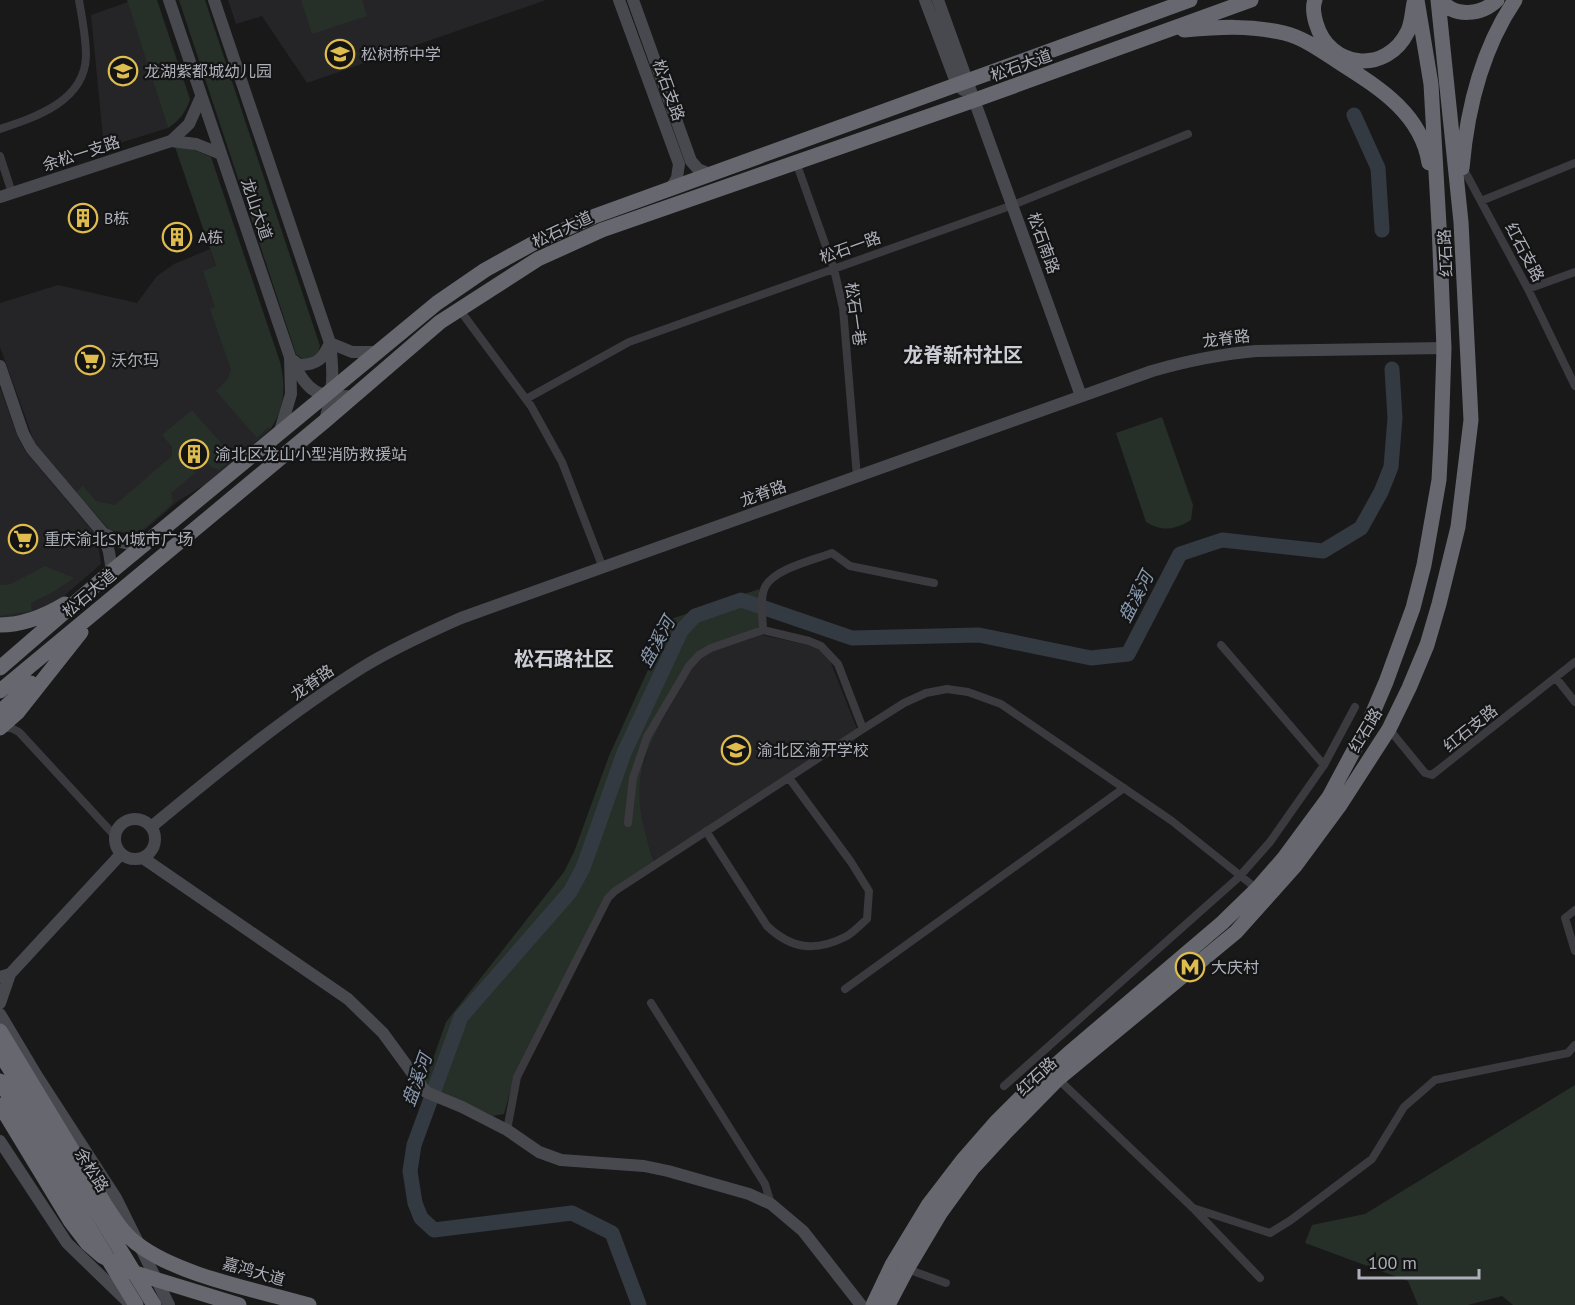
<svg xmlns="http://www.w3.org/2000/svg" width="1575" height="1305" font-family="'PT Sans','Noto Sans SC',sans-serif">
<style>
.built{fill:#252527}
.green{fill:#272f29}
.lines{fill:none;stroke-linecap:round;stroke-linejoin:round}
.river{stroke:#343a42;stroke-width:15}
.street{stroke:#3a3a3f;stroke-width:8}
.secondary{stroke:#48494f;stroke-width:12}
.highway{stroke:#67686f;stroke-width:15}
.labels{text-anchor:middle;stroke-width:4.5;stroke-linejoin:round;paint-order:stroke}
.poi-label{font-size:16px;fill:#adafb9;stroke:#141415;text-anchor:start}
.street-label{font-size:16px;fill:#adafb9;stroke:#141415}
.water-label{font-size:18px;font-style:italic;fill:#8899af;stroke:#141415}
.quarter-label{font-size:20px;font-weight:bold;fill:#cdced5;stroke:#141415}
</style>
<rect width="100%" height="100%" fill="#19191a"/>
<!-- built -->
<path class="built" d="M228 0H546L307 83 262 16 236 24Z
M128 2 168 128 104 148 91 15Z
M210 249 270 430 206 484 177 502 139 535 110 531 46 460 35 444 0 347V303L58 285 137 303 157 276 174 264Z
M0 387 17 435 25 451 97 536 101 564 57 602 34 613 0 619Z
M762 635 808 645 820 650 829 658 857 729 654 862 643 828 638 796 639 779 651 740 691 669 701 658 713 651Z"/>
<!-- green -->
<path class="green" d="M127 0H157L190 99C186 112 180 120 168 128Z
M179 0H205L320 346 317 356 304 360 296 354Z
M301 0H362L367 16 312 34Z
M175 147 189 148 211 157 280 362C286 387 285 408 270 430L268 427 257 438 216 391 227 380 231 370 210 309 215 307 203 271 216 266Z
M192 410 234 458 219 470 211 467 205 460 209 455 194 439 178 452 195 473 171 493 173 503 138 534 110 530 76 492 83 486 96 501 115 505 172 456V447L162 435Z
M1162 417 1193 505 1191 520C1174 530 1163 532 1146 522L1116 433Z
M45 566 74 578 55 591 31 603 32 611 0 616V585L11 584Z
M759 589 762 635C743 641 719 645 703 657 688 668 681 687 672 702 635 768 630 789 654 862L615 888 514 1078 504 1114 493 1116 429 1086 418 1075 428 1073 446 1022 564 872 574 852 609 756 671 619Z
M1575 1085V1305H1513L1502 1296 1468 1305H1418L1408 1281 1305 1243 1312 1225 1365 1214Z"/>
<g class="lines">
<!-- river -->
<path class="river" d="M1354 115 1378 168 1382 230
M639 1305 612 1233 572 1213 434 1230 421 1218 415 1203 410 1171 414 1145 461 1017 570 892 583 868 624 753 681 631 695 616 741 600 852 638 979 635 1091 658 1128 654 1180 554 1222 540 1323 551 1361 528 1381 492 1391 467 1395 418 1392 369"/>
<!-- street -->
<path class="street" d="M0 129C36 117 85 101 86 56 86 37 82 18 79 0
M0 156 12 193
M796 162 834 269 843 308 857 477
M1462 166 1528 289 1575 386
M1481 201 1575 163
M1528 289 1575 272
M459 309 531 406 562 462 603 568
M526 399 629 342 1013 205 1188 134
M763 630C763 618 759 599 765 587 774 569 813 560 832 553L850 566 934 583
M1221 645 1324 765
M1556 678 1575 702
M0 728H11L19 732 115 836
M1389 729 1425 773 1432 775 1575 662
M628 823 633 778 647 737 689 666 699 655 711 648 763 630 809 641 821 646 838 664 863 729
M706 831 767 926C791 949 815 952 845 937 853 933 861 924 867 919L869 891 851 862 789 778
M1575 910 1565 918 1575 951
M845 989 1124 788
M651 1003 765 1184 771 1204
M1058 1079 1193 1208 1260 1278
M1004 1086 1239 877 1270 842 1324 765 1355 707
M507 1130 517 1077 608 898 615 891 863 729 904 703 926 693 947 689 968 692 1001 704 1172 821 1257 889
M1193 1208 1270 1233 1291 1220 1372 1159 1404 1107 1435 1080 1568 1053 1575 1045
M907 1269 946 1283"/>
<!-- secondary -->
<path class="secondary" d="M169 0 290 357 291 394 280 431
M214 0 330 343 352 352H377
M619 0 679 164 677 178 670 190
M633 0 691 161 698 169 712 175
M925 0 957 85 963 90
M938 0 1081 396
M171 141 189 124 201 97
M0 197 171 141 196 144 221 154
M290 358 299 365C317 365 323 359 330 343
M292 361C310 394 316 397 354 396
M0 366 23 433 31 448 103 533 109 552 112 571
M325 421C333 390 334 375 330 343
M103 533 121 542 141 547
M115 839a20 20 0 1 1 40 0a20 20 0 1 1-40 0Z
M151 827C219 771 288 714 363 667 394 648 427 633 461 618L1152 371C1187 361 1220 354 1256 351L1444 348
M143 858 348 999 383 1033 426 1092 462 1107 507 1130 539 1152 561 1160 644 1166 668 1171 749 1194 771 1204 803 1231 861 1305
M10 974 121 854
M0 977 10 974 0 1003
M0 1014 37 1076 116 1198 169 1305
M0 1141 67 1243 131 1305"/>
<!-- highway -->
<path class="highway" d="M1315 0C1312 7 1314 16 1316 23 1329 69 1387 75 1408 31 1412 22 1412 12 1414 3
M1441 0C1454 18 1482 15 1497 0
M1184 30C1219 27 1249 25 1284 33 1302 37 1322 51 1337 61 1376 86 1421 112 1429 163
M1462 168C1467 110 1482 49 1515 0
M0 625C24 625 45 616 65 604
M0 668 112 571 437 303 485 270 532 244 595 216 1190 0
M0 691 325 421 440 322 538 259 602 230 975 100 1251 0
M0 712 31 683
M0 728 17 713 81 632
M0 1031 104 1203C113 1217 122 1232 136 1243 178 1276 257 1290 309 1305
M0 1053 154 1305
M0 1081 136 1305
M0 1105 71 1222 87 1243 102 1256 135 1273 239 1305
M873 1305 892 1265 929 1204 962 1161 997 1121 1029 1089 1068 1054 1222 923 1257 889 1284 858 1329 797 1368 724 1386 682 1413 608 1424 565 1439 480 1441 442 1444 348 1439 225 1431 84 1417 0
M888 1305 907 1269 941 1212 972 1169 1007 1131 1058 1079 1236 932 1295 866 1340 805 1389 729 1409 688 1427 645 1439 604 1458 527 1471 420 1461 222 1438 0"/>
</g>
<!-- icons -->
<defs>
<g id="school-ring" transform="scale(1.5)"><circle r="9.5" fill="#141415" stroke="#debc4e" stroke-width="1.5"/><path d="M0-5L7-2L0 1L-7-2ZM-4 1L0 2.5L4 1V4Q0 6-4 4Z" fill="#debc4e"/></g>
<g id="building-ring" transform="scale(1.5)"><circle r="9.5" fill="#141415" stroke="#debc4e" stroke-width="1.5"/><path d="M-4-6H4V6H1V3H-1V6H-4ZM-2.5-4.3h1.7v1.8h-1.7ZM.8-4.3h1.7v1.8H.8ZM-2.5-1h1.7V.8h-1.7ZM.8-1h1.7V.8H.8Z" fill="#debc4e"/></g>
<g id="supermarket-ring" transform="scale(1.5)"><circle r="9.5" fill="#141415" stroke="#debc4e" stroke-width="1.5"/><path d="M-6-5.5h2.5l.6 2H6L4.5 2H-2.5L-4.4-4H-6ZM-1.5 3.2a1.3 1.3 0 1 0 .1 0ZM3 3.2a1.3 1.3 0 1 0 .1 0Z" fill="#debc4e"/></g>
<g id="metro-ring" transform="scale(1.5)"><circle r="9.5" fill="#141415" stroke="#debc4e" stroke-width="1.5"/><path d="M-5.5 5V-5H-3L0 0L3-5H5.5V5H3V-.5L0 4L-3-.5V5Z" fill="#debc4e"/></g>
</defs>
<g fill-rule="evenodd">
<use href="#school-ring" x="340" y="54"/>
<use href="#school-ring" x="123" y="71"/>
<use href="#building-ring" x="83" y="218"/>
<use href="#building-ring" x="177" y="237"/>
<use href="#supermarket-ring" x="90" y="360"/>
<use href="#building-ring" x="194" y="454"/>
<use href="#supermarket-ring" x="23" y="539"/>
<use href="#school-ring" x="736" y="750"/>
<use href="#metro-ring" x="1190" y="967"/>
</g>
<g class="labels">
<!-- poi labels -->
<g class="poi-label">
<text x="361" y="60">松树桥中学</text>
<text x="144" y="77">龙湖紫都城幼儿园</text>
<text x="104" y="224">B栋</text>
<text x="198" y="243">A栋</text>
<text x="111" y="366">沃尔玛</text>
<text x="215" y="460">渝北区龙山小型消防救援站</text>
<text x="44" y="545">重庆渝北SM城市广场</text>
<text x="757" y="756">渝北区渝开学校</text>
<text x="1211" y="973">大庆村</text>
</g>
<!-- street labels -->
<g class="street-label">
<text transform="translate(1021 65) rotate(-20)" y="6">松石大道</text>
<text transform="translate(669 90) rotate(70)" y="6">松石支路</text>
<text transform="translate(81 153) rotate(-18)" y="6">余松一支路</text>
<text transform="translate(257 209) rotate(71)" y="6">龙山大道</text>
<text transform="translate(562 229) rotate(-25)" y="6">松石大道</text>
<text transform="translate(1044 243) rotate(70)" y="6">松石南路</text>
<text transform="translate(850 247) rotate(-20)" y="6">松石一路</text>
<text transform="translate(1525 252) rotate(62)" y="6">红石支路</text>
<text transform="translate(1445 253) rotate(-93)" y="6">红石路</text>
<text transform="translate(856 314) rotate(82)" y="6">松石一巷</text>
<text transform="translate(1226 338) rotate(-7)" y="6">龙脊路</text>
<text transform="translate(763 493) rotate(-20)" y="6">龙脊路</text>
<text transform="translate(89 593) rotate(-40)" y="6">松石大道</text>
<text transform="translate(312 682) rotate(-35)" y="6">龙脊路</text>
<text transform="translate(1470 728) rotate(-39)" y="6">红石支路</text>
<text transform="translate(1365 730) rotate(-59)" y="6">红石路</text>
<text transform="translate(1036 1076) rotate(-43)" y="6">红石路</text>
<text transform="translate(92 1170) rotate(58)" y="6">余松路</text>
<text transform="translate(254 1271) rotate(16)" y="6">嘉鸿大道</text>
</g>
<!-- water labels -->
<g class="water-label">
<text transform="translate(1136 597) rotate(-63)" y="6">盘溪河</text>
<text transform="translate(657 642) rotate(-61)" y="6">盘溪河</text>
<text transform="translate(417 1080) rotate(-70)" y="6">盘溪河</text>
</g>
<!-- quarter labels -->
<g class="quarter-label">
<text x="963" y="362">龙脊新村社区</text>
<text x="564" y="666">松石路社区</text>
</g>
</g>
<!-- scale -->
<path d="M1359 1269v9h120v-9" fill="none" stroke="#adafb9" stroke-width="3"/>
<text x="1368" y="1269" font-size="18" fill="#adafb9" stroke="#141415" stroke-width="4.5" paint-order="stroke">100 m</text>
</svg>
